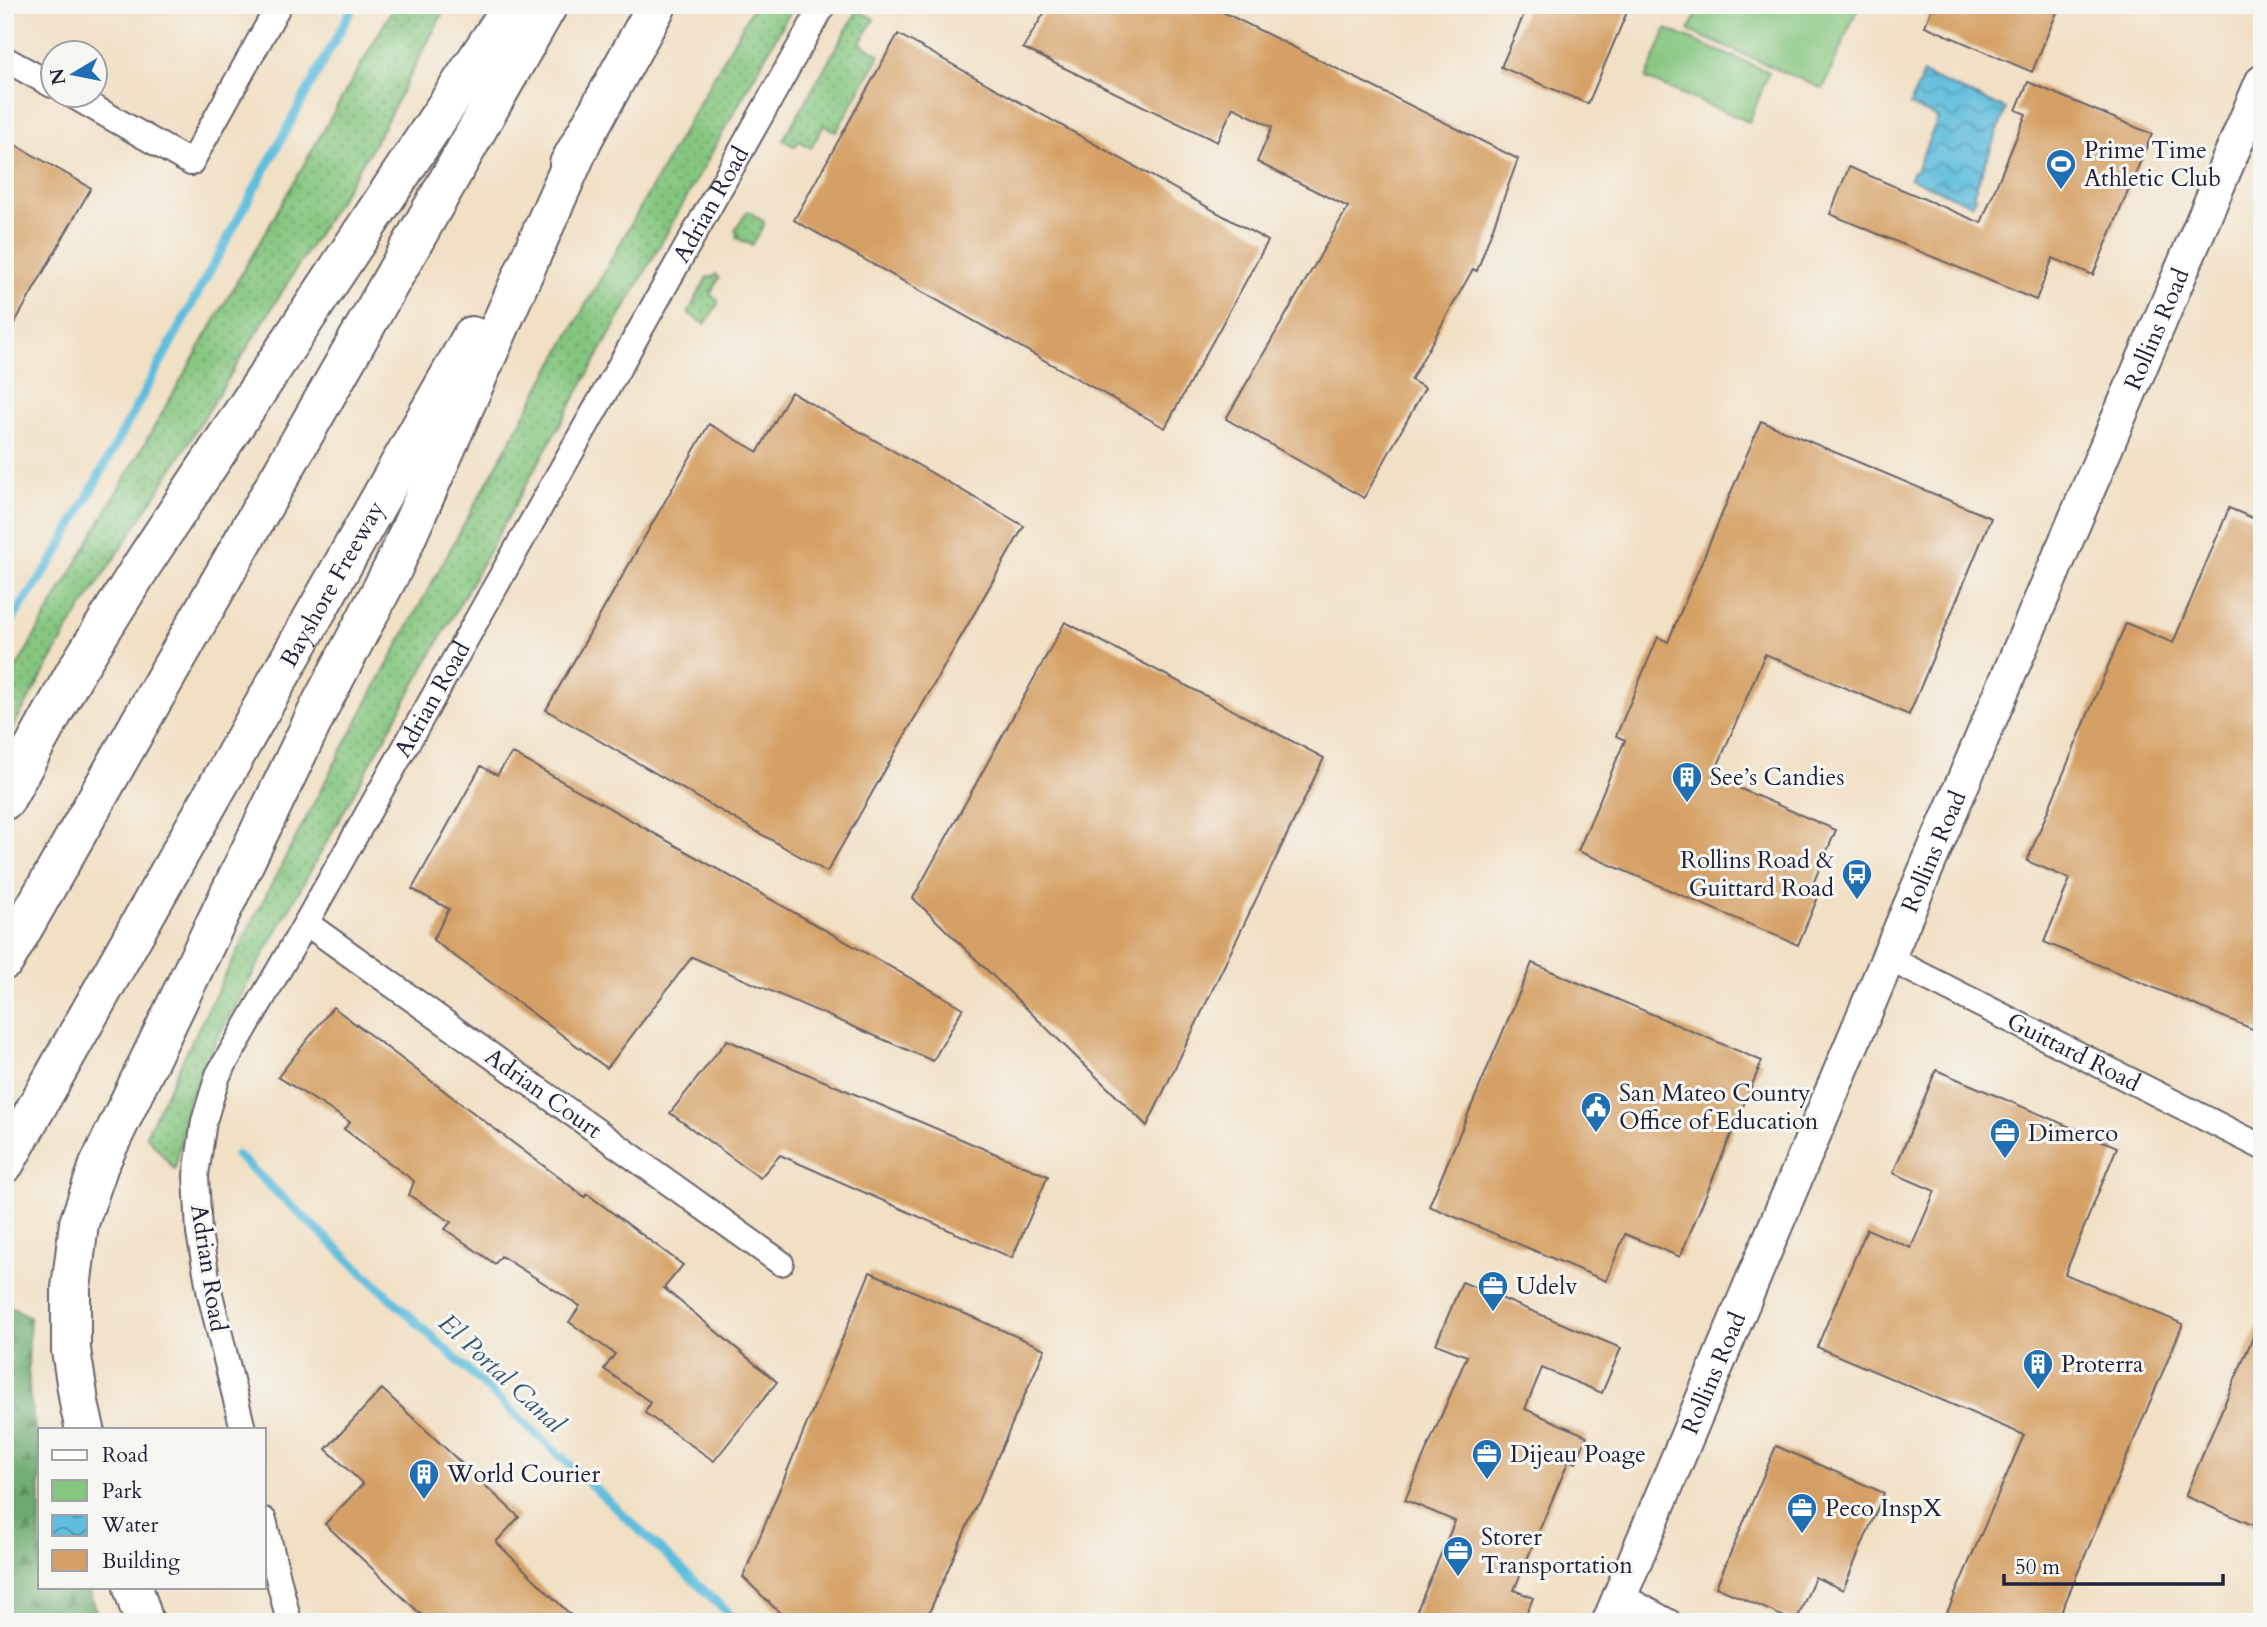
<svg xmlns="http://www.w3.org/2000/svg" width="2267" height="1627" font-family="Cardo,serif">
<style>
.grass{fill:url(#grass-dots);stroke:#54745d;stroke-width:2}
.forest{fill:url(#forest-firs);stroke:#476654;stroke-width:2}
.park{fill:#85c67f;stroke:#54745d;stroke-width:2}
.water{fill:url(#water-waves);stroke:#40708c;stroke-width:2}
.lines{fill:none;stroke-linecap:round;stroke-linejoin:round}
.stream{stroke:#5fbddd;stroke-width:9}
.building{fill:#d5a065}
.street-casing{stroke:#6a646b;stroke-width:28}
.secondary-casing{stroke:#6a646b;stroke-width:37}
.highway-casing{stroke:#6a646b;stroke-width:42}
.street{stroke:#fff;stroke-width:24}
.secondary{stroke:#fff;stroke-width:33}
.highway{stroke:#fff;stroke-width:38}
.labels{text-anchor:middle;stroke-width:6;stroke-linejoin:round;paint-order:stroke}
.poi-label{font-size:24px;fill:#22223b;stroke:#f6f6f2;text-anchor:start}
.street-label{font-size:24px;fill:#22223b;stroke:#f6f6f2}
.water-label{font-size:26px;font-style:italic;fill:#375874;stroke:#f6f6f2}
</style>
<defs>
<pattern id="grass-dots" width="8" height="8" patternUnits="userSpaceOnUse" patternTransform="scale(1.75)"><rect width="8" height="8" fill="#85c67f"/><path d="M2 2h.1M6 6h.1" fill="none" stroke="#6ca069" stroke-width="1.8" stroke-linecap="round"/></pattern>
<pattern id="forest-firs" width="22" height="20" patternUnits="userSpaceOnUse" patternTransform="scale(1.75)"><rect width="22" height="20" fill="#6cab6e"/><path d="M5 1l3.5 6h-7zM16 11l3.5 6h-7z" fill="#588b5c"/></pattern>
<pattern id="water-waves" width="16" height="10" patternUnits="userSpaceOnUse" patternTransform="scale(1.75)"><rect width="16" height="10" fill="#5fbddd"/><path d="M0 5q4-4 8 0t8 0" fill="none" stroke="#4e99b4"/></pattern>
</defs>
<rect width="100%" height="100%" fill="#f6f6f2"/>
<filter id="ink" filterUnits="userSpaceOnUse"><feTurbulence type="fractalNoise" baseFrequency=".0143" numOctaves="2"/><feDisplacementMap in="SourceGraphic" scale="14" xChannelSelector="R" yChannelSelector="G"/><feConvolveMatrix kernelMatrix="1 2 1 2 8 2 1 2 1" color-interpolation-filters="sRGB"/></filter>
<filter id="wash" filterUnits="userSpaceOnUse"><feTurbulence type="fractalNoise" baseFrequency=".00686" numOctaves="4" result="noise"/><feDisplacementMap in="SourceGraphic" scale="28" xChannelSelector="R" yChannelSelector="G"/><feGaussianBlur stdDeviation="1.57" result="paint"/><feColorMatrix in="noise" values="0 0 0 0 0 0 0 0 0 0 0 0 0 0 0 0 0 1.4 0 .05"/><feComposite in="paint" operator="in"/></filter>
<g filter="url(#wash)">
<rect width="100%" height="100%" fill="#f1e0c4"/>
<!-- grass -->
<path class="grass" d="M395 5H447L377 139 162 485 71 625 5 741V688Z
M754 5H794L216 1040 189 1099 175 1170 146 1135C332 750 545 378 754 5Z
M858 10 874 19 860 43 880 55 836 132 824 125 811 148 799 141 795 147 783 140Z
M748 211 764 222V225L752 245 736 238 737 234 735 230Z
M716 274 719 278 710 295 718 300V304L705 324 688 313 707 277H714Z"/>
<!-- forest -->
<path class="forest" d="M6 1304 30 1317 28 1367 30 1399 40 1458V1587H87L100 1622H5Z"/>
<!-- park -->
<path class="park" d="M1700 5H1859L1823 89 1689 31Z
M1666 29 1769 72 1749 122 1646 79Z"/>
<!-- water -->
<path class="water" d="M1923 74 2006 109 1973 195 1976 197 1972 205 1910 178 1913 171H1916L1938 118 1910 105Z"/>
<g class="lines">
<!-- stream -->
<path class="stream" d="M5 630 56 555 354 5
M237 1155 738 1622"/>
</g>
<g id="blocks">
<!-- building -->
<path class="building" d="M1049 5H1209L1518 159 1477 271 1473 269 1411 380 1425 388 1364 498 1226 419 1348 207 1257 162 1272 127 1233 107 1217 142 1023 48Z
M1528 5H1630L1588 104 1501 67Z
M1933 5H2060L2032 72 1925 26Z
M898 34 1268 241 1165 428 794 220Z
M2028 82 2152 134 2093 275 2053 258 2036 300 1830 214 1849 167 1981 223 2026 114 2016 110Z
M5 139 91 188 5 340Z
M791 392 1024 526 827 872 546 710 709 424 758 452Z
M1761 421 1991 518 1909 715 1765 654 1713 777 1836 830 1812 886 1821 890 1798 945 1578 851 1625 740 1616 736 1658 637 1668 642Z
M2229 508 2262 522V1033L2044 942 2070 879 2027 861 2126 623 2173 643Z
M1065 622 1324 758 1147 1126 913 898Z
M512 753 963 1008 933 1061 692 957 607 1068 433 940 449 909 412 889 481 766 497 775Z
M1532 963 1762 1061 1680 1257 1625 1234 1606 1281 1429 1206Z
M333 1007 585 1197 587 1194 683 1265 664 1288 777 1382 714 1461 645 1413 650 1402 604 1369 615 1354 569 1322 580 1306 501 1256 495 1264 445 1229 451 1222 409 1195 414 1181 344 1129 350 1122 278 1077Z
M727 1040 1048 1176 1012 1258 780 1155 760 1178 670 1113Z
M1936 1070 2117 1147 2065 1274 2183 1324 2057 1622H1943L2024 1435 1817 1347 1867 1229 1911 1248 1935 1191 1893 1173Z
M870 1272 1045 1349 925 1622H789L743 1577Z
M1462 1282 1621 1348 1602 1393 1542 1368 1525 1409 1587 1436 1576 1463 1569 1460 1514 1590 1533 1598 1523 1622H1412L1455 1521 1405 1500 1467 1356 1436 1344Z
M2262 1316V1529L2185 1496Z
M382 1389 519 1517 496 1542 578 1622H429L325 1524 363 1484 326 1449Z
M1776 1446 1884 1493 1843 1590 1815 1577 1796 1622 1716 1587Z"/>
</g>
</g>
<g filter="url(#ink)">
<use href="#blocks" fill-opacity="0" stroke="#6a646b" stroke-width="2"/>
<g class="lines">
<!-- street casing -->
<g class="street-casing">
<g id="street">
<path d="M5 59 52 85"/>
<path d="M70 94 191 163 279 5"/>
<path id="s1" d="M306 923 781 1263"/>
<path id="s2" d="M1888 958 2262 1147"/>
<path id="s3" d="M243 1429 210 1294 199 1233 196 1175 204 1121 218 1075 306 923 823 5"/>
<path d="M264 1520 289 1622"/>
<path d="M1620 1595 1669 1622"/>
</g>
</g>
<!-- secondary casing -->
<g class="secondary-casing">
<g id="secondary">
<path id="s4" d="M1609 1622 1888 958 2262 82"/>
</g>
</g>
<!-- highway casing -->
<g class="highway-casing">
<g id="highway">
<path d="M569 164 657 5"/>
<path d="M5 800 76 671 144 562 513 5"/>
<path d="M5 960 548 5"/>
<path id="s5" d="M5 1163 472 336"/>
<path d="M85 1429 80 1408 71 1350V1288L79 1223 99 1165 321 704 393 568 582 141"/>
<path d="M133 1587 144 1622"/>
</g>
</g>
<!-- street -->
<use href="#street" class="street"/>
<!-- secondary -->
<use href="#secondary" class="secondary"/>
<!-- highway -->
<use href="#highway" class="highway"/>
</g>
</g>
<!-- icons -->
<defs>
<g id="stadium-pin" transform="scale(1.575)"><path d="M0 17L-7.5 6A9.5 9.5 0 1 1 7.5 6Z" fill="#1f6fb2" stroke="#f6f6f2"/><path d="M0-5a6.5 5 0 1 0 0 10a6.5 5 0 1 0 0-10ZM-3.5-1.8h7v3.6h-7Z" fill="#fff"/></g>
<g id="building-pin" transform="scale(1.575)"><path d="M0 17L-7.5 6A9.5 9.5 0 1 1 7.5 6Z" fill="#1f6fb2" stroke="#f6f6f2"/><path d="M-4-6H4V6H1V3H-1V6H-4ZM-2.5-4.3h1.7v1.8h-1.7ZM.8-4.3h1.7v1.8H.8ZM-2.5-1h1.7V.8h-1.7ZM.8-1h1.7V.8H.8Z" fill="#fff"/></g>
<g id="bus-pin" transform="scale(1.575)"><path d="M0 17L-7.5 6A9.5 9.5 0 1 1 7.5 6Z" fill="#1f6fb2" stroke="#f6f6f2"/><path d="M-5-6H5V4H4V6H2V4H-2V6H-4V4H-5ZM-3.5-4V0h7V-4ZM-3.5 1.2v1.5H-2V1.2ZM2 1.2v1.5H3.5V1.2Z" fill="#fff"/></g>
<g id="civic-pin" transform="scale(1.575)"><path d="M0 17L-7.5 6A9.5 9.5 0 1 1 7.5 6Z" fill="#1f6fb2" stroke="#f6f6f2"/><path d="M-.6-6.5H3V-4.5H.6V-3L4-1V1h2V6H-6V1h2V-1L-.6-3ZM-1.2 2.5V6h2.4V2.5Z" fill="#fff"/></g>
<g id="office-pin" transform="scale(1.575)"><path d="M0 17L-7.5 6A9.5 9.5 0 1 1 7.5 6Z" fill="#1f6fb2" stroke="#f6f6f2"/><path d="M-6-3h4V-5.5h4V-3h4V5H-6ZM-1-4.5V-3h2v-1.5ZM-6 0V1H6V0Z" fill="#fff"/></g>
</defs>
<g fill-rule="evenodd">
<use href="#stadium-pin" x="2061" y="164"/>
<use href="#building-pin" x="1687" y="777"/>
<use href="#bus-pin" x="1857" y="874"/>
<use href="#civic-pin" x="1596" y="1107"/>
<use href="#office-pin" x="2005" y="1133"/>
<use href="#office-pin" x="1493" y="1286"/>
<use href="#building-pin" x="2038" y="1364"/>
<use href="#office-pin" x="1487" y="1454"/>
<use href="#building-pin" x="424" y="1474"/>
<use href="#office-pin" x="1802" y="1508"/>
<use href="#office-pin" x="1458" y="1551"/>
</g>
<g class="labels">
<!-- poi labels -->
<g class="poi-label">
<text x="2084" y="158">Prime Time<tspan x="2084" dy="28">Athletic Club</tspan></text>
<text x="1710" y="785">See’s Candies</text>
<text x="1834" y="868" text-anchor="end">Rollins Road &amp;<tspan x="1834" dy="28">Guittard Road</tspan></text>
<text x="1619" y="1101">San Mateo County<tspan x="1619" dy="28">Office of Education</tspan></text>
<text x="2028" y="1141">Dimerco</text>
<text x="1516" y="1294">Udelv</text>
<text x="2061" y="1372">Proterra</text>
<text x="1510" y="1462">Dijeau Poage</text>
<text x="447" y="1482">World Courier</text>
<text x="1825" y="1516">Peco InspX</text>
<text x="1481" y="1545">Storer<tspan x="1481" dy="28">Transportation</tspan></text>
</g>
<!-- street labels -->
<g class="street-label">
<text dy="8" stroke="none"><textPath href="#s3" startOffset="1362">Adrian Road</textPath></text>
<text dy="8" stroke="none"><textPath href="#s4" startOffset="1404">Rollins Road</textPath></text>
<text dy="8" stroke="none"><textPath href="#s5" startOffset="665">Bayshore Freeway</textPath></text>
<text dy="8" stroke="none"><textPath href="#s3" startOffset="794">Adrian Road</textPath></text>
<text dy="8" stroke="none"><textPath href="#s4" startOffset="836">Rollins Road</textPath></text>
<text dy="8" stroke="none"><textPath href="#s2" startOffset="208">Guittard Road</textPath></text>
<text dy="8" stroke="none"><textPath href="#s1" startOffset="292">Adrian Court</textPath></text>
<text transform="translate(209 1268) rotate(81)" y="8">Adrian Road</text>
<text dy="8" stroke="none"><textPath href="#s4" startOffset="270">Rollins Road</textPath></text>
</g>
<!-- water labels -->
<g class="water-label">
<text transform="translate(502 1373) rotate(43)" y="9">El Portal Canal</text>
</g>
</g>
<!-- margin -->
<rect width="2267" height="1627" fill="none" stroke="#f6f6f2" stroke-width="28"/>
<!-- legend -->
<rect x="38" y="1428" width="228" height="161" fill="#f6f6f2" stroke="#a1a1a9" stroke-width="2"/>
<rect x="52" y="1450" width="35" height="10" fill="#ffffff" stroke="#a1a1a9" stroke-width="2"/>
<text x="102" y="1462" font-size="21" fill="#22223b">Road</text>
<rect x="52" y="1480" width="35" height="21" fill="#85c67f" stroke="#a1a1a9" stroke-width="2"/>
<text x="102" y="1498" font-size="21" fill="#22223b">Park</text>
<rect x="52" y="1515" width="35" height="21" fill="url(#water-waves)" stroke="#a1a1a9" stroke-width="2"/>
<text x="102" y="1532" font-size="21" fill="#22223b">Water</text>
<rect x="52" y="1550" width="35" height="21" fill="#d5a065" stroke="#a1a1a9" stroke-width="2"/>
<text x="102" y="1568" font-size="21" fill="#22223b">Building</text>
<!-- north arrow -->
<g transform="translate(74 74) rotate(260)"><circle r="33" fill="#f6f6f2" stroke="#a1a1a9" stroke-width="2"/>
<path d="M0-5L12 26L0 18L-12 26Z" fill="#1f6fb2"/>
<text y="-10" font-size="19" font-weight="bold" text-anchor="middle" fill="#22223b">N</text>
</g>
<!-- scale -->
<path d="M2004 1574v10h219v-10" fill="none" stroke="#22223b" stroke-width="3.5"/>
<text x="2015" y="1574" font-size="21" fill="#22223b" stroke="#f6f6f2" stroke-width="5" paint-order="stroke">50 m</text>
</svg>
